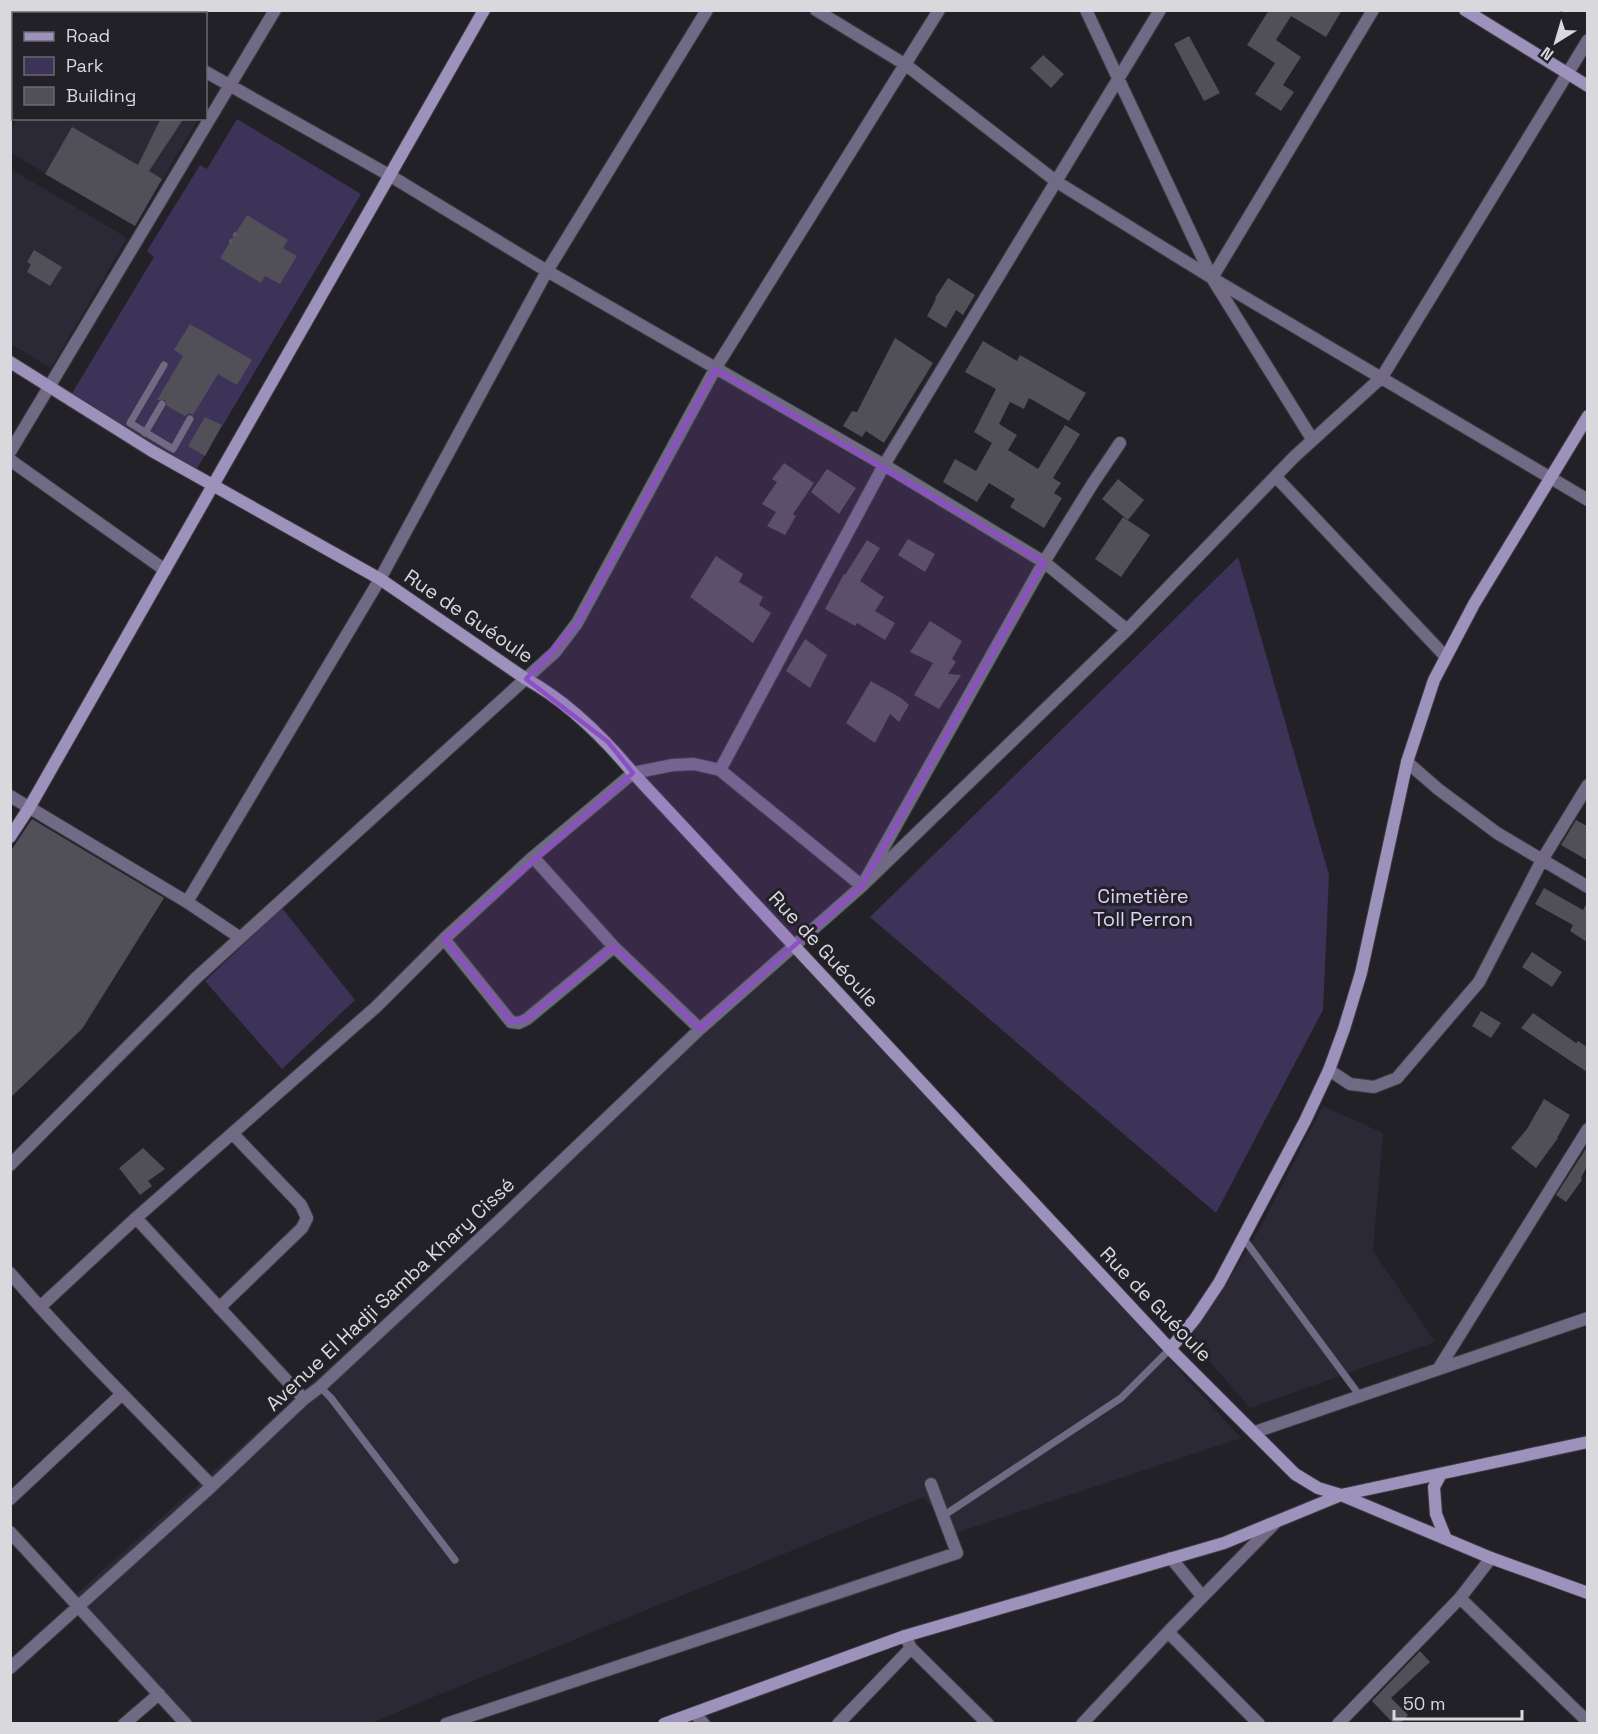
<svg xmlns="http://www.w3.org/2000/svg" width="1598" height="1734" font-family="'Space Grotesk',sans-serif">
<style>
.built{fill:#2c2936}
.green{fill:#3d3258}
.building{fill:#514f57}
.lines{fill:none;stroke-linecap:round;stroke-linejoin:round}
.lane-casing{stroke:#3c3b41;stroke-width:8}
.street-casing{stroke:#3c3b41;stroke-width:14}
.secondary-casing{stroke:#3c3b41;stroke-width:14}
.path{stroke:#5c5a61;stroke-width:3;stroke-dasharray:4.5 3;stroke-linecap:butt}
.lane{stroke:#706a84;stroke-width:7}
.street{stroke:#706a84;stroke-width:12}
.secondary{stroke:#9d92bc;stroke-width:12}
.marked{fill:#8e4ec5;fill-opacity:0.2;stroke:#8e4ec5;stroke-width:4.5;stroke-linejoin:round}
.labels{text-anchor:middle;stroke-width:6;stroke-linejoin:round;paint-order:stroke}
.street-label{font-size:20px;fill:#d9d8dd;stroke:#232128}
.park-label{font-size:20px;fill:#dbd3f6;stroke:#232128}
</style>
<rect width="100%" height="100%" fill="#232128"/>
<!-- built -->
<path class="built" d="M17 119H198L135 226 11 153V129Z
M11 169 127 238 51 368 11 344Z
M789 944 1241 1438 956 1533 923 1497 370 1723H192L74 1596 584 1139Z
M1323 1106 1383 1133 1373 1251 1435 1342 1250 1408 1187 1335 1228 1281 1259 1230Z"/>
<!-- green -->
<path class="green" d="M237 119 361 194 196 470 71 395 154 257 147 251 200 165 207 169Z
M1238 557 1329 875 1323 1010 1216 1213 870 917Z
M282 908 355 1000 282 1069 205 981Z"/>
<!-- building -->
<path class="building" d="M1269 10H1342L1326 37 1291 16 1276 40 1301 57 1283 85 1294 92 1281 111 1255 94 1275 63 1247 45Z
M1189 36 1220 93 1204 101 1174 44Z
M1043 55 1064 74 1051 88 1030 68Z
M161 118H184L149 171 162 179 135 226 45 174 72 127 138 165Z
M247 215 288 240 283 248 297 256 280 284 265 276 261 283 220 258Z
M34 250 62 267 50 286 27 272 31 264 27 262Z
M948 278 975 295 963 315 956 310 946 328 927 316 936 299 935 298Z
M190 324 252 360 237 385 218 374 193 415 189 413 185 416 167 406 165 400H157L183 356 174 350Z
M895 338 933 363 884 443 866 431 862 437 843 426 852 411 857 412Z
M983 341 1017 361 1020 355 1086 393 1069 421 1029 398 1024 409 1010 402 999 424 1017 435 1008 450 1038 469 1065 425 1080 434 1053 478 1061 483 1054 493 1062 498 1044 528 1010 507 1015 499 989 483 977 502 943 482 955 459 976 471 992 443 974 432 996 389 965 372Z
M205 417 222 425 205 456 188 446Z
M784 463 814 483 793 514 796 516 785 535 767 526 776 512 762 504 777 482 772 479Z
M827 469 856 488 839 514 811 492Z
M1118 479 1144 500 1128 520 1102 499Z
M1123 517 1150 535 1121 577 1095 559Z
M908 539 935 554 925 572 898 555Z
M867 540 880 548 860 581 884 597 875 611 895 623 885 640 857 623 855 626 825 609 844 574 845 575Z
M716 556 743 574 739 582 763 597 759 605 771 613 753 643 690 597Z
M930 621 962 641 952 659 956 662 948 674 961 675 939 709 914 695 933 663 910 652Z
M805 639 827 655 810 688 786 671Z
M871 681 901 698 909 705 899 722 890 714 875 743 846 723Z
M32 819 164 898 82 1029 10 1098V852Z
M1576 820 1587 826V860L1561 845Z
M1544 888 1583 910 1587 903V942L1570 931 1573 925 1535 904Z
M1532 952 1562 972 1552 987 1522 967Z
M1481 1011 1501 1023 1491 1038 1472 1026Z
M1533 1013 1576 1043 1578 1041 1587 1047V1072L1521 1028Z
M1544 1099 1570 1115 1557 1138H1558L1536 1168 1511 1148 1527 1129Z
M1587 1147V1166L1581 1178 1582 1180 1566 1202 1556 1195Z
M143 1148 165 1169 148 1181 152 1186 140 1195 119 1168Z
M1420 1651 1430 1662 1391 1698 1408 1715 1400 1724H1394L1372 1701Z"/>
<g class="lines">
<!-- lane casing -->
<g class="lane-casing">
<path id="lane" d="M164 365 130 423 173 449 190 419
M145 433 162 404
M1244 1239 1360 1396
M320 1387 331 1398 455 1560
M943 1516 1121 1398 1170 1349"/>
</g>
<!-- street casing -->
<g class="street-casing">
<path id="street" d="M103 10 108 14
M816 10 906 65 1057 182 1212 278 1588 500
M1086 10 1212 278 1312 439
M49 14 50 10
M206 72 389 175 547 271 884 465 1044 562 1127 630
M10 77 14 72
M1212 278 1373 10
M10 452 275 10
M10 460 165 570
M1276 477 1445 656
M1407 762 1438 789 1497 833 1588 887
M720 770 884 465 1160 10
M10 796 187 902 239 937
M533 857 614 947 700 1029
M187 902 380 579 547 271 707 10
M444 939 511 1022 519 1023 527 1019 614 947
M1329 1070 1350 1084 1374 1087 1397 1078 1479 982 1542 860 1588 785
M10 1165 196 978 555 652 577 623 715 369 939 10
M136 1218 304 1399
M10 1273C74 1347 144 1416 212 1486
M40 1307 136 1218 376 1007 444 939 533 857 633 773 673 765 694 764 720 770 862 886 1044 562 1093 483 1120 443
M219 1308 302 1228 307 1218 301 1205 233 1134
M1439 1368 1588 1129
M1255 1432 1588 1318
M10 1499 122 1394
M10 1532 186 1724
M1171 1558 1202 1596
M1460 1598 1588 1722
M1168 1632 1259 1724
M905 1636 911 1648 988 1724
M10 1668 212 1486 304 1399 320 1387 500 1220 700 1029 862 886 1127 630 1294 457 1382 377 1588 40
M695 1714 704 1724
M124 1724 159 1694
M446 1724 957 1553 931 1484
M838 1724 911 1648
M1082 1724 1168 1632 1275 1523
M1338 1724 1460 1598 1491 1558"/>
</g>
<!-- secondary casing -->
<g class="secondary-casing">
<path id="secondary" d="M1465 10 1588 86
M10 362 152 451 380 579 526 679C568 702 603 737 633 773L1170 1349 1295 1474 1318 1488 1341 1495 1588 1442
M10 837 29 808 484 10
M1170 1349 1195 1319 1219 1283 1305 1121 1329 1070 1344 1029 1361 973 1407 762 1434 680 1474 604 1588 416
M1441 1474 1434 1487 1436 1514 1446 1539
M664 1724 905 1636 1224 1543 1341 1495 1491 1558 1588 1593"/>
</g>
<!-- path -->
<path class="path" d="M230 243 236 232"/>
<!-- lane -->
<use href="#lane" class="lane"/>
<!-- street -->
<use href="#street" class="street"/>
<!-- secondary -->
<use href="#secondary" class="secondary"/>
</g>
<!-- marked area -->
<path class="marked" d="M715 369 1044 562 862 886 700 1029 614 947 527 1019 511 1022 444 939 633 773 608 742 526 679 577 623Z"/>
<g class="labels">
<!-- street labels -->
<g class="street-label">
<text transform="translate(469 616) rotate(34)" y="7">Rue de Guéoule</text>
<text transform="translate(824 949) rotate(47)" y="7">Rue de Guéoule</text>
<text transform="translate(390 1294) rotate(-43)" y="7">Avenue El Hadji Samba Khary Cissé</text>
<text transform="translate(1156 1304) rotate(46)" y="7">Rue de Guéoule</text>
</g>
<!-- park labels -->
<g class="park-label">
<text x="1143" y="903">Cimetière<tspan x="1143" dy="23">Toll Perron</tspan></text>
</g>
</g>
<!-- border -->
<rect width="1598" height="1734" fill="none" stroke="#d9d8dd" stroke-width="24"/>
<!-- legend -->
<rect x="12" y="12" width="195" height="108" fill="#232128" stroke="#6c6a70" stroke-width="1.5"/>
<rect x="24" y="32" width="30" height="9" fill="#9d92bc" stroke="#6c6a70" stroke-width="1.5"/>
<text x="66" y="42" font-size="18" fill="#d9d8dd">Road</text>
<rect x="24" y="57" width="30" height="18" fill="#3d3258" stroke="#6c6a70" stroke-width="1.5"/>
<text x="66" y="72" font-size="18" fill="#d9d8dd">Park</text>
<rect x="24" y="87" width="30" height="18" fill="#514f57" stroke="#6c6a70" stroke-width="1.5"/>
<text x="66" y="102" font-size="18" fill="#d9d8dd">Building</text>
<!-- north arrow -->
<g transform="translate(1556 42) rotate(217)" stroke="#232128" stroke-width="4.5" paint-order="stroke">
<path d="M0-4.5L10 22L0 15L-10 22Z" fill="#d9d8dd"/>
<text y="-9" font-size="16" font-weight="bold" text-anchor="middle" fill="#d9d8dd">N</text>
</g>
<!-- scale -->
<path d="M1394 1710v9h128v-9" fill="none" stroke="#d9d8dd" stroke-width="3"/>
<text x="1403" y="1710" font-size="18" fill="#d9d8dd" stroke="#232128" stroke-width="4.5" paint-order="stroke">50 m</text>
</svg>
